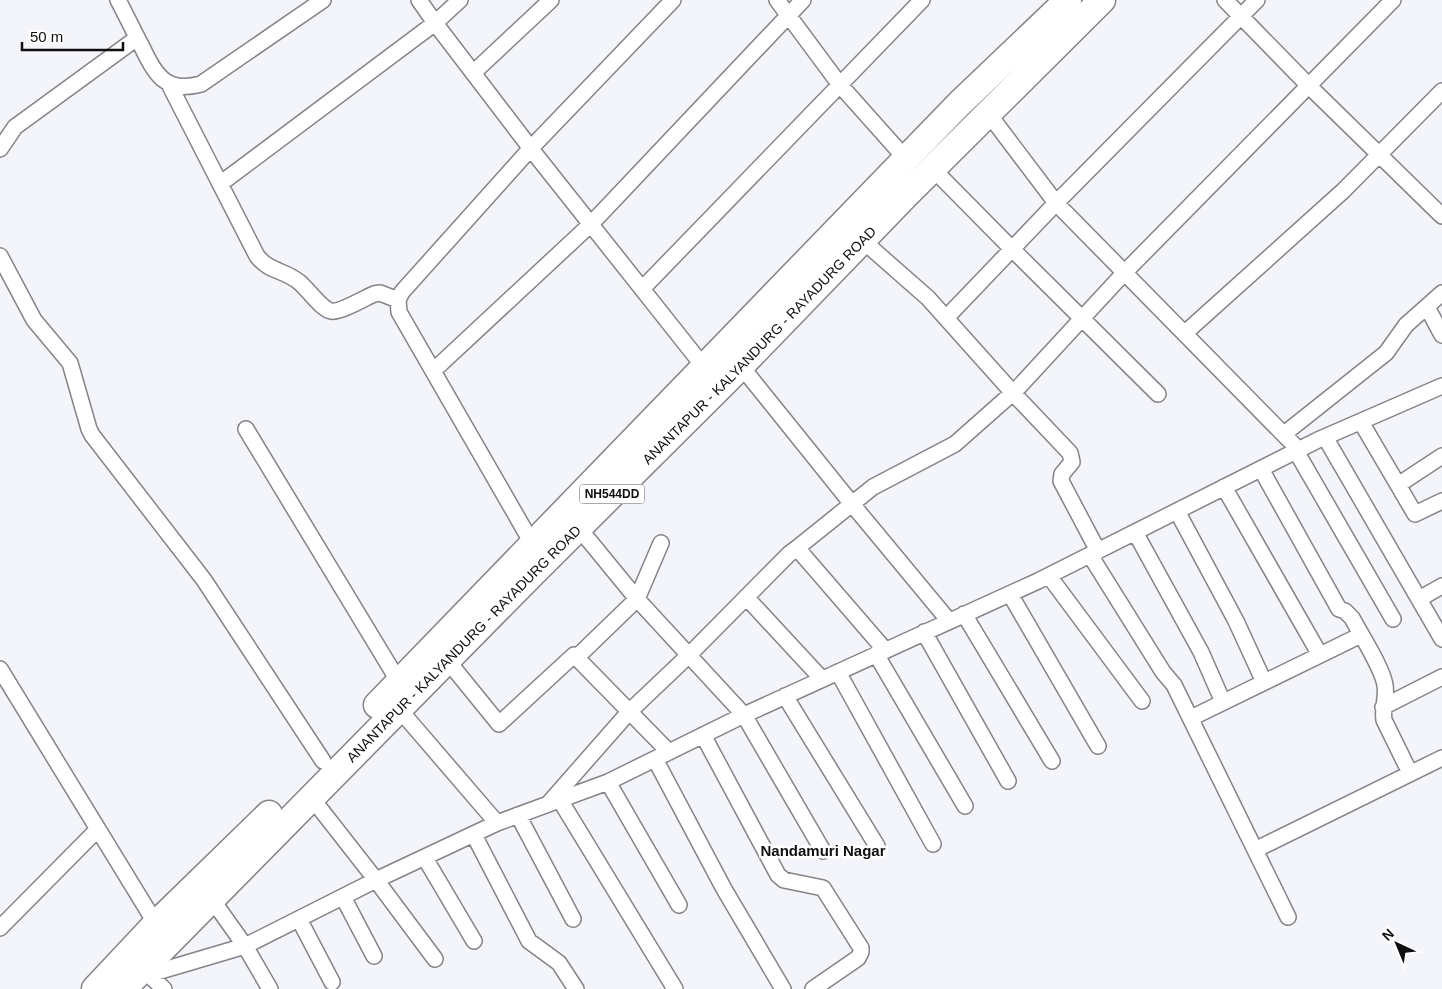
<svg xmlns="http://www.w3.org/2000/svg" width="1442" height="989" font-family="Arial,sans-serif">
<style>
.lines{fill:none;stroke-linecap:round;stroke-linejoin:round}
.minor-casing{stroke:#848488;stroke-width:18}
.trunk-casing{stroke:#848488;stroke-width:29}
.minor{stroke:#fff;stroke-width:15}
.trunk{stroke:#fff;stroke-width:26}
.labels{text-anchor:middle;stroke-width:5;stroke-linejoin:round;paint-order:stroke}
.shield{fill:#fff;stroke:#575758;stroke-width:1}
.shield-label{font-size:12px;font-weight:bold;fill:#0f0f11}
.street-label{font-size:14px;fill:#0f0f11;stroke:#fff}
.neighbourhood-label{font-size:15px;font-weight:bold;fill:#0f0f11;stroke:#fff}
</style>
<rect width="100%" height="100%" fill="#f4f5fa"/>
<g class="lines">
<!-- minor casing -->
<g class="minor-casing">
<path id="minor" d="M118 0C126 15 133 30 141 45 155 74 165 94 201 84L323 0
M419 0 435 23 535 154 704 367
M777 0 840 85 906 159
M1225 0 1309 86 1442 216
M473 73 551 0
M169 84 257 256C269 272 285 270 299 282 307 288 321 309 331 311 339 313 365 298 374 294L380 293 398 300
M988 113 1056 203 1299 450
M0 149 15 127 137 38
M932 168 1012 249 1158 394
M220 184 435 23 460 0
M862 240 928 298 1013 393 1070 453 1072 462 1062 474 1061 481 1098 551
M0 256 34 320 70 363 89 429 92 435 204 580 323 761
M642 289 922 0
M1427 307 1442 335
M946 318 1056 203 1257 0
M1185 333 1343 191 1442 91
M741 366 852 504 949 621
M433 371 591 224 803 0
M1361 422 1415 514 1442 501
M246 429 399 682
M1284 434 1386 353 1406 325 1442 293
M1325 437 1442 639
M1296 451 1393 619
M1261 469 1339 609 1345 611 1352 618C1361 635 1382 667 1385 685 1387 697 1382 708 1384 720L1410 773
M1398 485 1442 456
M1224 487 1320 655
M1177 511 1236 621 1264 682
M578 527 637 599 744 715 823 851
M1135 532 1201 652 1223 702
M797 548 873 487 955 444 1017 389 1125 272 1393 0
M536 550 399 312 398 300 402 292 531 148 673 0
M1090 555 1163 672 1174 685 1288 917
M1049 576 1142 701
M1010 594 1098 746
M746 597 822 679
M1419 599 1442 586
M964 614 1052 761
M924 632 1008 781
M876 654 965 806
M576 658 637 599 661 543
M447 660 499 724 574 655 669 752
M0 669 156 924
M838 672 933 844
M785 696 877 846
M1383 707 1442 677
M399 709 497 823
M1191 718 1361 635
M703 735 778 875 784 880 823 888 861 948V952L858 958 813 989
M655 759 724 889 783 989
M608 782 679 905
M311 797 376 880 435 959
M560 800 675 989
M549 803 629 712 689 655 789 554 797 548 885 650
M518 815 573 919
M474 835 529 941 559 963 576 989
M1255 850 1442 758
M425 858 474 941
M343 897 374 956
M211 898 245 946 270 989
M299 919 332 982
M0 928 98 829
M148 974 164 989
M140 977 245 946 376 880 497 823 608 782 744 715 1038 581 1318 440 1442 386"/>
</g>
<!-- trunk casing -->
<g class="trunk-casing">
<g id="trunk">
<path d="M377 705 959 104 1068 0"/>
<path d="M95 989 156 924 269 814"/>
<path id="s1" d="M123 989 534 572 731 376 906 195 1102 0"/>
</g>
</g>
<!-- minor -->
<use href="#minor" class="minor"/>
<!-- trunk -->
<use href="#trunk" class="trunk"/>
</g>
<g class="labels">
<!-- shield labels -->
<rect class="shield" x="579.5" y="484.5" width="65" height="19" rx="4"/>
<g class="shield-label">
<text x="612" y="498">NH544DD</text>
</g>
<!-- street labels -->
<g class="street-label">
<text dy="5" stroke="none"><textPath href="#s1" startOffset="905">ANANTAPUR - KALYANDURG - RAYADURG ROAD</textPath></text>
<text dy="5" stroke="none"><textPath href="#s1" startOffset="485">ANANTAPUR - KALYANDURG - RAYADURG ROAD</textPath></text>
</g>
<!-- neighbourhood labels -->
<g class="neighbourhood-label">
<text x="823" y="856">Nandamuri Nagar</text>
</g>
</g>
<!-- north arrow -->
<g transform="translate(1397 944) rotate(316)" stroke="#ffffff" stroke-width="4" paint-order="stroke">
<path d="M0-4L9 19L0 12L-9 19Z" fill="#0f0f11"/>
<text y="-8" font-size="14" font-weight="bold" text-anchor="middle" fill="#0f0f11">N</text>
</g>
<!-- scale -->
<path d="M22 42v8h101v-8" fill="none" stroke="#0f0f11" stroke-width="2.5"/>
<text x="30" y="42" font-size="15" fill="#0f0f11" stroke="#ffffff" stroke-width="4" paint-order="stroke">50 m</text>
</svg>
